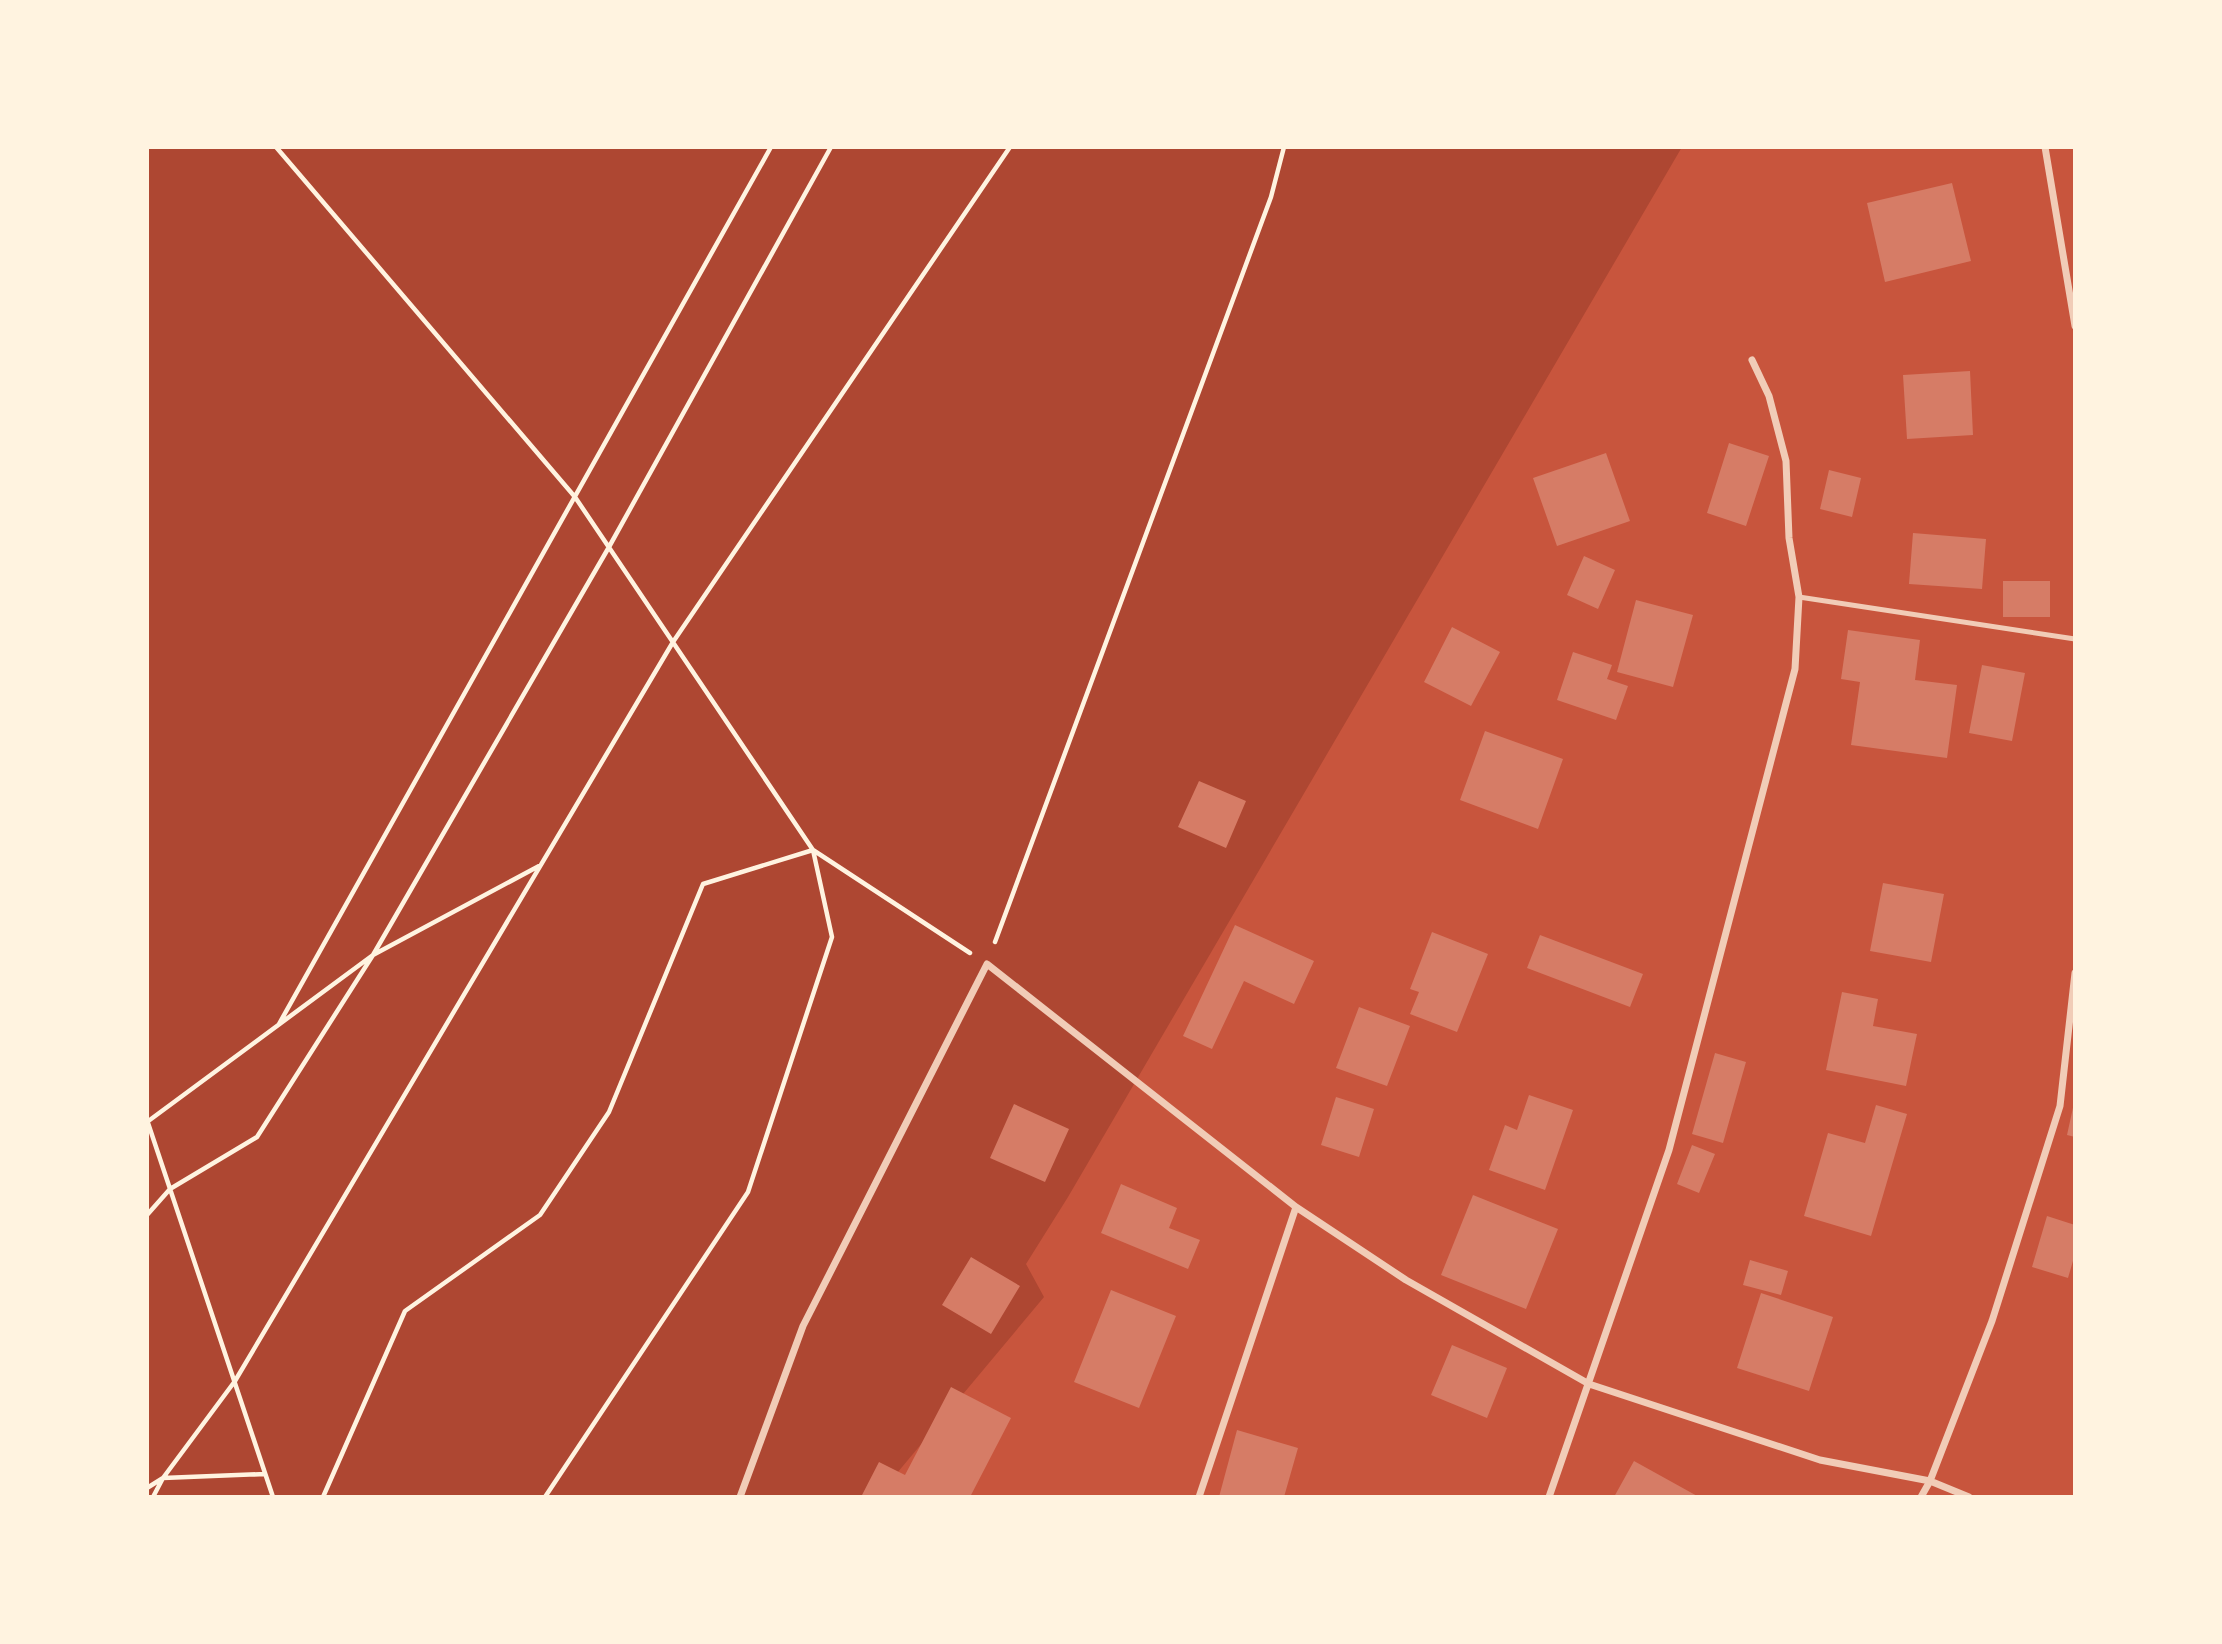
<svg xmlns="http://www.w3.org/2000/svg" width="2222" height="1644" font-family="'Roboto Condensed',sans-serif">
<style>
.green{fill:#ae4732}
.building{fill:#d67c66}
.lines{fill:none;stroke-linecap:round;stroke-linejoin:round}
.path{stroke:#fff3e0;stroke-width:4.5}
.service{stroke:#f1ccb7;stroke-width:5}
.minor{stroke:#f1ccb7;stroke-width:7}
</style>
<rect width="100%" height="100%" fill="#c8553d"/>
<!-- green -->
<path class="green" d="M147 147H1682L1068 1197 1026 1264 1044 1297 877 1497H147Z"/>
<!-- building -->
<path class="building" d="M1952 183 1971 261 1885 282 1867 203Z
M1970 371 1973 435 1907 439 1903 375Z
M1729 443 1769 456 1746 526 1707 513Z
M1606 453 1630 521 1557 546 1533 478Z
M1829 470 1861 478 1852 517 1820 509Z
M1913 533 1986 539 1982 589 1909 584Z
M1584 556 1615 570 1598 609 1567 595Z
M2003 581H2050V617H2003Z
M1636 600 1693 615 1673 687 1617 672Z
M1452 627 1500 652 1471 706 1424 682Z
M1848 630 1920 640 1915 680 1957 685 1947 758 1851 745 1860 682 1841 679Z
M1573 652 1612 665 1607 679 1628 686 1616 720 1557 700Z
M1982 665 2025 673 2012 741 1969 733Z
M1485 731 1563 759 1538 829 1460 800Z
M1199 781 1246 801 1226 848 1178 827Z
M1883 883 1944 894 1931 962 1870 951Z
M1235 925 1314 961 1294 1004 1244 981 1212 1049 1183 1036Z
M1432 932 1488 954 1457 1032 1410 1014 1419 992 1410 989Z
M1540 935 1643 974 1630 1007 1527 968Z
M1842 992 1878 999 1873 1026 1917 1034 1906 1086 1826 1070Z
M1359 1007 1410 1026 1387 1086 1336 1068Z
M1715 1053 1746 1062 1723 1143 1692 1134Z
M1529 1095 1573 1110 1545 1190 1489 1170 1505 1125 1517 1130Z
M1336 1097 1374 1109 1359 1157 1321 1145Z
M2074 1103H2075V1137L2067 1135Z
M1014 1104 1069 1129 1045 1182 990 1158Z
M1876 1105 1907 1114 1871 1236 1804 1216 1828 1133 1865 1143Z
M1692 1145 1715 1154 1699 1193 1677 1184Z
M1121 1184 1177 1208 1169 1228 1200 1240 1188 1269 1101 1233Z
M1473 1195 1558 1229 1526 1309 1441 1275Z
M2047 1216 2075 1225V1254L2068 1278 2032 1267Z
M971 1257 1020 1286 991 1334 942 1305Z
M1750 1260 1788 1271 1781 1295 1743 1285Z
M1111 1290 1176 1316 1139 1408 1074 1382Z
M1761 1293 1833 1317 1809 1391 1737 1368Z
M1452 1345 1507 1368 1487 1418 1431 1395Z
M951 1387 1011 1418 970 1497H861L879 1462 905 1475Z
M1237 1430 1298 1448 1284 1497H1219Z
M1634 1461 1699 1497H1614Z"/>
<g class="lines">
<!-- path -->
<path class="path" d="M276 147 575 497 813 850 970 953
M995 942 1271 197 1284 147
M279 1024 771 147
M147 1120 273 1497
M147 1122 373 955 539 866
M147 1215 170 1189 257 1137 373 955 609 547 831 147
M147 1488 163 1478 265 1474
M153 1497 163 1478 235 1381 673 642 1010 147
M323 1497 405 1311 540 1215 609 1112 703 884 813 850 832 937 748 1192 545 1497"/>
<!-- service -->
<path class="service" d="M1799 597 2075 639"/>
<!-- minor -->
<path class="minor" d="M2045 147 2075 326
M740 1497 803 1326 987 964 1296 1207 1406 1280 1589 1384 1820 1460 1930 1481 1969 1497
M1199 1497 1296 1207
M1549 1497 1669 1150 1795 669 1799 597 1789 538 1786 461 1769 396 1752 360
M1921 1497 1930 1481 1992 1321 2060 1106 2075 973"/>
</g>
<!-- border -->
<rect width="2222" height="1644" fill="none" stroke="#fff3e0" stroke-width="298"/>
</svg>
